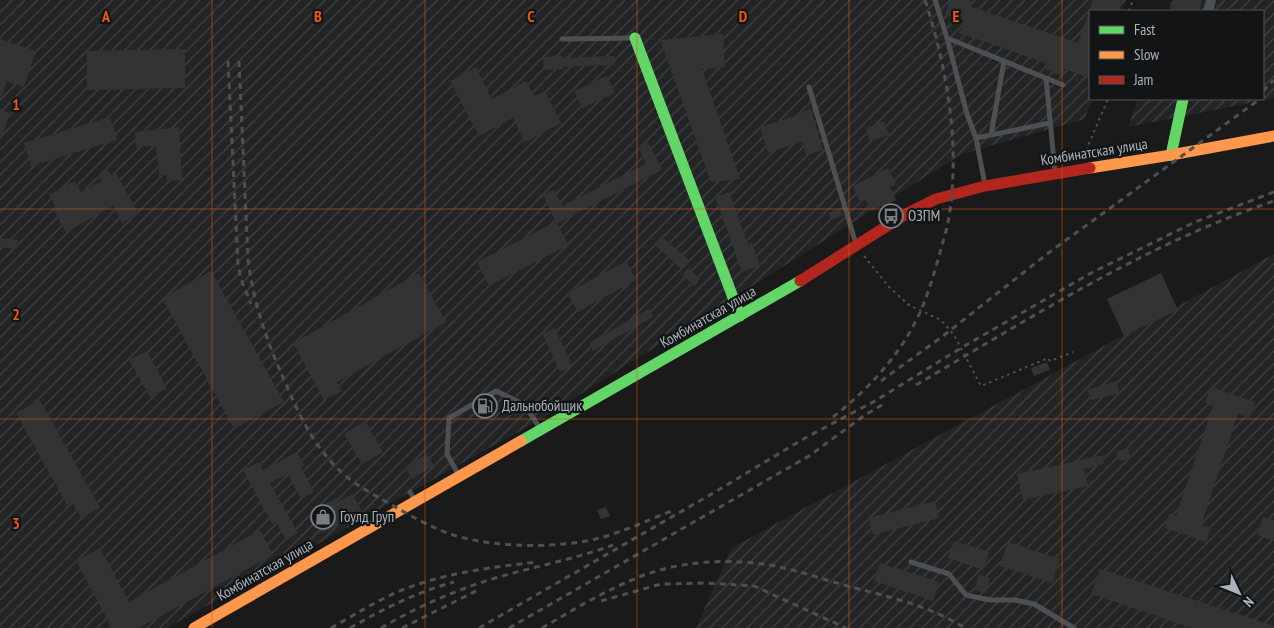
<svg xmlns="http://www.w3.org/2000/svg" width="1274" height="628" font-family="'PT Sans Narrow',sans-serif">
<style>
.industrial{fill:url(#industrial-furrows)}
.building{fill:#323334}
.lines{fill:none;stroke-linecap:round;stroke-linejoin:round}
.path{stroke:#505154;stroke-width:2;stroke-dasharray:2.5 4;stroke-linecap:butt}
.lane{stroke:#4d5053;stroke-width:5}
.street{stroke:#4d5053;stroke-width:10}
.fast{stroke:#63d668;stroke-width:11}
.slow{stroke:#ff974d;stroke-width:11}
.jam{stroke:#b3261e;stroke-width:11}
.rail{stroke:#4d5052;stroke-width:3;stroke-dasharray:6 5;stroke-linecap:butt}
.grid{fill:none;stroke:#e8590c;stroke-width:1;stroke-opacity:0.55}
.labels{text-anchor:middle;stroke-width:4.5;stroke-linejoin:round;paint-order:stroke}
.street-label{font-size:15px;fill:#aab3bb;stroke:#131416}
.poi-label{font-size:15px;fill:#aab3bb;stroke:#131416;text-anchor:start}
.grid-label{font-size:16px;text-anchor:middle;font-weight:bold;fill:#e8590c;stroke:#131416;stroke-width:4.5;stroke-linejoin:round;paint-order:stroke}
</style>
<defs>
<pattern id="industrial-furrows" width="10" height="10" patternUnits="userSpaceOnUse" patternTransform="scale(1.25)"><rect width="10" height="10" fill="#232426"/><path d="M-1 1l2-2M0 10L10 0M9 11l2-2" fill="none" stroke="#404144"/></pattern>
</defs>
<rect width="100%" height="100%" fill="#1a1a1a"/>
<!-- industrial -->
<path class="industrial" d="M0 0H1126L1122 11H1090V99H1092L1085 119 962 154 536 422 167 628H0Z
M1172 0H1274V98L1128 127 1138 99H1263V11H1168Z
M1274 254V628H696L731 548Z"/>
<!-- building -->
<path class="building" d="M950 0H971L969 6 1078 43 1089 12 1090 13V78L1064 69 1062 76 1044 69 1046 63 959 33 964 20 945 14Z
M1093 0H1122L1119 11H1089Z
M1174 0H1202L1199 11H1170Z
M723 34 725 67 702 69 740 179 711 182 660 40Z
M0 39 36 51 24 87 7 81 1 97H0Z
M185 49V88L87 90V51Z
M563 56V58L614 56 615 65 563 67V69L544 70 543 57Z
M476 67 492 99 526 81 534 96 545 91 561 123 525 142 513 118 479 136 450 81Z
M607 76 615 93 582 108 574 91Z
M811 109 823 150 806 155 802 141 768 153 760 127 802 114 801 112Z
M0 110 10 113 1 139H0Z
M110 117 117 140 31 166 24 143Z
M884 121 889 135 870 141 866 128Z
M179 127 182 180 167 181V175L159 176 156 146 136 147 135 132Z
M648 142 662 170 557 223 568 245 489 286 477 262 556 222 543 195 554 190 562 206 646 164 638 147Z
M1103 146 1104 153 1093 155 1092 148Z
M888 168 896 184 890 187 896 200 871 211 865 199 860 202 853 186Z
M108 170 111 175 116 173 138 213 122 223 113 206 66 232 53 208 55 206 49 195 75 181 81 192 102 181 99 175Z
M729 192 748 244 752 242 760 266 742 272 715 197Z
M839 208 843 215 832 220 828 213Z
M661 236 689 260 681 269 654 244Z
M0 238 18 240 16 249 0 247Z
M626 261 636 280 578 312 567 293Z
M688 268 700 279 695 286 682 275Z
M211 271 284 402 234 429 162 298Z
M419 273 446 322 337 382 342 391 324 400 293 343Z
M1161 273 1178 310 1124 336 1107 299Z
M649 309 653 317 593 351 589 343Z
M555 328 572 366 560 372 542 333Z
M147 351 167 388 150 397 129 360Z
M1047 362 1050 370 1034 376 1031 368Z
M1116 381 1120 393 1091 400 1088 390Z
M1211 387 1255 402 1249 418 1238 414 1201 525 1211 528 1206 542 1165 528 1169 514 1176 516 1213 406 1205 403Z
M40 400 100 508 81 518 72 502 67 505 16 413Z
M365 421 383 452 362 464 344 434Z
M1128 448 1131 458 1119 461 1116 452Z
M297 452 304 465 301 467 314 492 301 499 288 474 270 483 298 533 286 540 276 522 272 524 243 470 259 462 263 470Z
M427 454 434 466 412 479 405 467Z
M1099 456H1103L1104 464 1084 469 1088 486 1023 500 1017 474Z
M352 494 362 511 322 533 313 515 327 507 325 504 336 498 337 502Z
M935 501 939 518 873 535 869 518Z
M606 507 610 516 601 519 597 510Z
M1263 517 1274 520V541L1257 535Z
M260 530 273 555 139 628H112L76 561 100 548 129 602Z
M954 541 989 552 983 570 948 558Z
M1008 542 1060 559 1052 583 1000 566Z
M880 563 939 582 933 601 874 581Z
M1100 569 1274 626V628H1192L1091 594Z
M979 575 990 578 985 593 974 590Z"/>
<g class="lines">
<!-- path -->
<path class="path" d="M1129 11 1133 0
M1087 157V148L1108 99
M864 256 889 287 909 305 941 320 954 335 981 386 1048 358 1050 361 1073 352"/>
<!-- lane -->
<path class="lane" d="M935 0 947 38 967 114 976 138 985 185
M947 38 1063 85
M562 39 634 38
M1046 78 1055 172
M809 87 856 244
M991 135 1004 61
M976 138 1050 123
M458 474 447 454 449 418 496 391 525 405 539 427
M410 492 415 500
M911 562 949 574 966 595 990 600H1015L1034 604 1074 628"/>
<!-- street -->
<path class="street" d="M1208 11 1211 0"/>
<!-- fast -->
<path class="fast" d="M635 38 740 316
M1171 155 1183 99
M521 441 800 281"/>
<!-- slow -->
<path class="slow" d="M1090 168 1171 155 1274 136
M194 628 521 441"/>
<!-- jam -->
<path class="jam" d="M800 281 906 214 936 199 985 186 1090 168"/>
<!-- rail -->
<path class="rail" d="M228 61 238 264 241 279 251 304
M239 61 248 259C253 302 267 342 285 382 298 413 312 442 335 466 349 481 367 491 385 501 404 512 424 524 445 532 484 547 540 548 581 542 613 537 643 522 674 510
M1263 91 1274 80
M881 381 943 336 1047 254 1260 99
M916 385C1032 317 1146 244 1274 201
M833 417C869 389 903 352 921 310 928 294 933 277 938 260 941 248 945 236 948 223 961 148 948 72 925 0
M601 601 661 584 706 583 754 586 846 628
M331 628C354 615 378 600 402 590 445 573 492 567 537 562
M350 628C383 609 417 592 454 582
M381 628C415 608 451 592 489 580 530 567 573 560 613 545
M402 628 478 590
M479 628 715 492 805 438 875 401 961 348 1091 273 1195 222 1274 192
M509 628 809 456 865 415 882 405
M542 628C571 611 601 593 632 580 674 561 726 558 770 565 797 570 825 580 851 587 890 597 930 606 965 628"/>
</g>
<!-- grid -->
<path class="grid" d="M212 0V628M425 0V628M637 0V628M849 0V628M1062 0V628M0 209H1274M0 419H1274"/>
<!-- icons -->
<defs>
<g id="bus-ring" transform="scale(1.25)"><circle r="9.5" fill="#131416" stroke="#787d83" stroke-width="1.5"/><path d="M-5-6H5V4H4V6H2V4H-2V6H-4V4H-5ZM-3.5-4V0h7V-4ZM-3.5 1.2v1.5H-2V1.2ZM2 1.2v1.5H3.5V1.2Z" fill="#787d83"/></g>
<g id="fuel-ring" transform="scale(1.25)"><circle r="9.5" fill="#131416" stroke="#787d83" stroke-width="1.5"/><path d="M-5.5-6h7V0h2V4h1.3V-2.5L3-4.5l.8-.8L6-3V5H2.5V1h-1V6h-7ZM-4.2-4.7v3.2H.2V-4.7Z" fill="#787d83"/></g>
<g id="shop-ring" transform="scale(1.25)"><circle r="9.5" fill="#131416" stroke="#787d83" stroke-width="1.5"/><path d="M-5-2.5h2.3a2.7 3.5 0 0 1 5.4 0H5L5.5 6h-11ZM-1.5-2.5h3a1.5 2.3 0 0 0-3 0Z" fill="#787d83"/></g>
</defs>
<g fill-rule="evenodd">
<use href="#bus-ring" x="891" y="216"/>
<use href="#fuel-ring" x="485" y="406"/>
<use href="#shop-ring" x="323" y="517"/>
</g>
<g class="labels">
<!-- street labels -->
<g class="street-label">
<text transform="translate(1094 152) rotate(-9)" y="5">Комбинатская улица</text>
<text transform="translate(708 317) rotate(-30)" y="5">Комбинатская улица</text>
<text transform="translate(265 570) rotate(-30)" y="5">Комбинатская улица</text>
</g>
<!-- poi labels -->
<g class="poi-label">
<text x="908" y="221">ОЗПМ</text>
<text x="502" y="411">Дальнобойщик</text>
<text x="340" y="522">Гоулд Груп</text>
</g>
</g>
<g class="grid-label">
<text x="106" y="22">A</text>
<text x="318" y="22">B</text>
<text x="531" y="22">C</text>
<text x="743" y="22">D</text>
<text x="956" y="22">E</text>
<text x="16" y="110">1</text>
<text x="16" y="320">2</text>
<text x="16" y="529">3</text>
</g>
<!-- legend -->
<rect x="1089" y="10" width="175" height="90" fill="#131416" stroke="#4f5458"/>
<rect x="1099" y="26" width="25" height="8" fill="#63d668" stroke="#4f5458"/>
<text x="1134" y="35" font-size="15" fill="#aab3bb">Fast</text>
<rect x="1099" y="51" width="25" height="8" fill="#ff974d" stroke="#4f5458"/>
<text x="1134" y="60" font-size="15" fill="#aab3bb">Slow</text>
<rect x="1099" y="76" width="25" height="8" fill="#b3261e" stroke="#4f5458"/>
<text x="1134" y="85" font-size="15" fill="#aab3bb">Jam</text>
<!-- north arrow -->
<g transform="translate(1239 593) rotate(133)" stroke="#131416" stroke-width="4" paint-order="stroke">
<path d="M0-4L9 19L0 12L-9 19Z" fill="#aab3bb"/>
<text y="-8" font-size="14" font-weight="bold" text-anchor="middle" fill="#aab3bb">N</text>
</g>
</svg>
